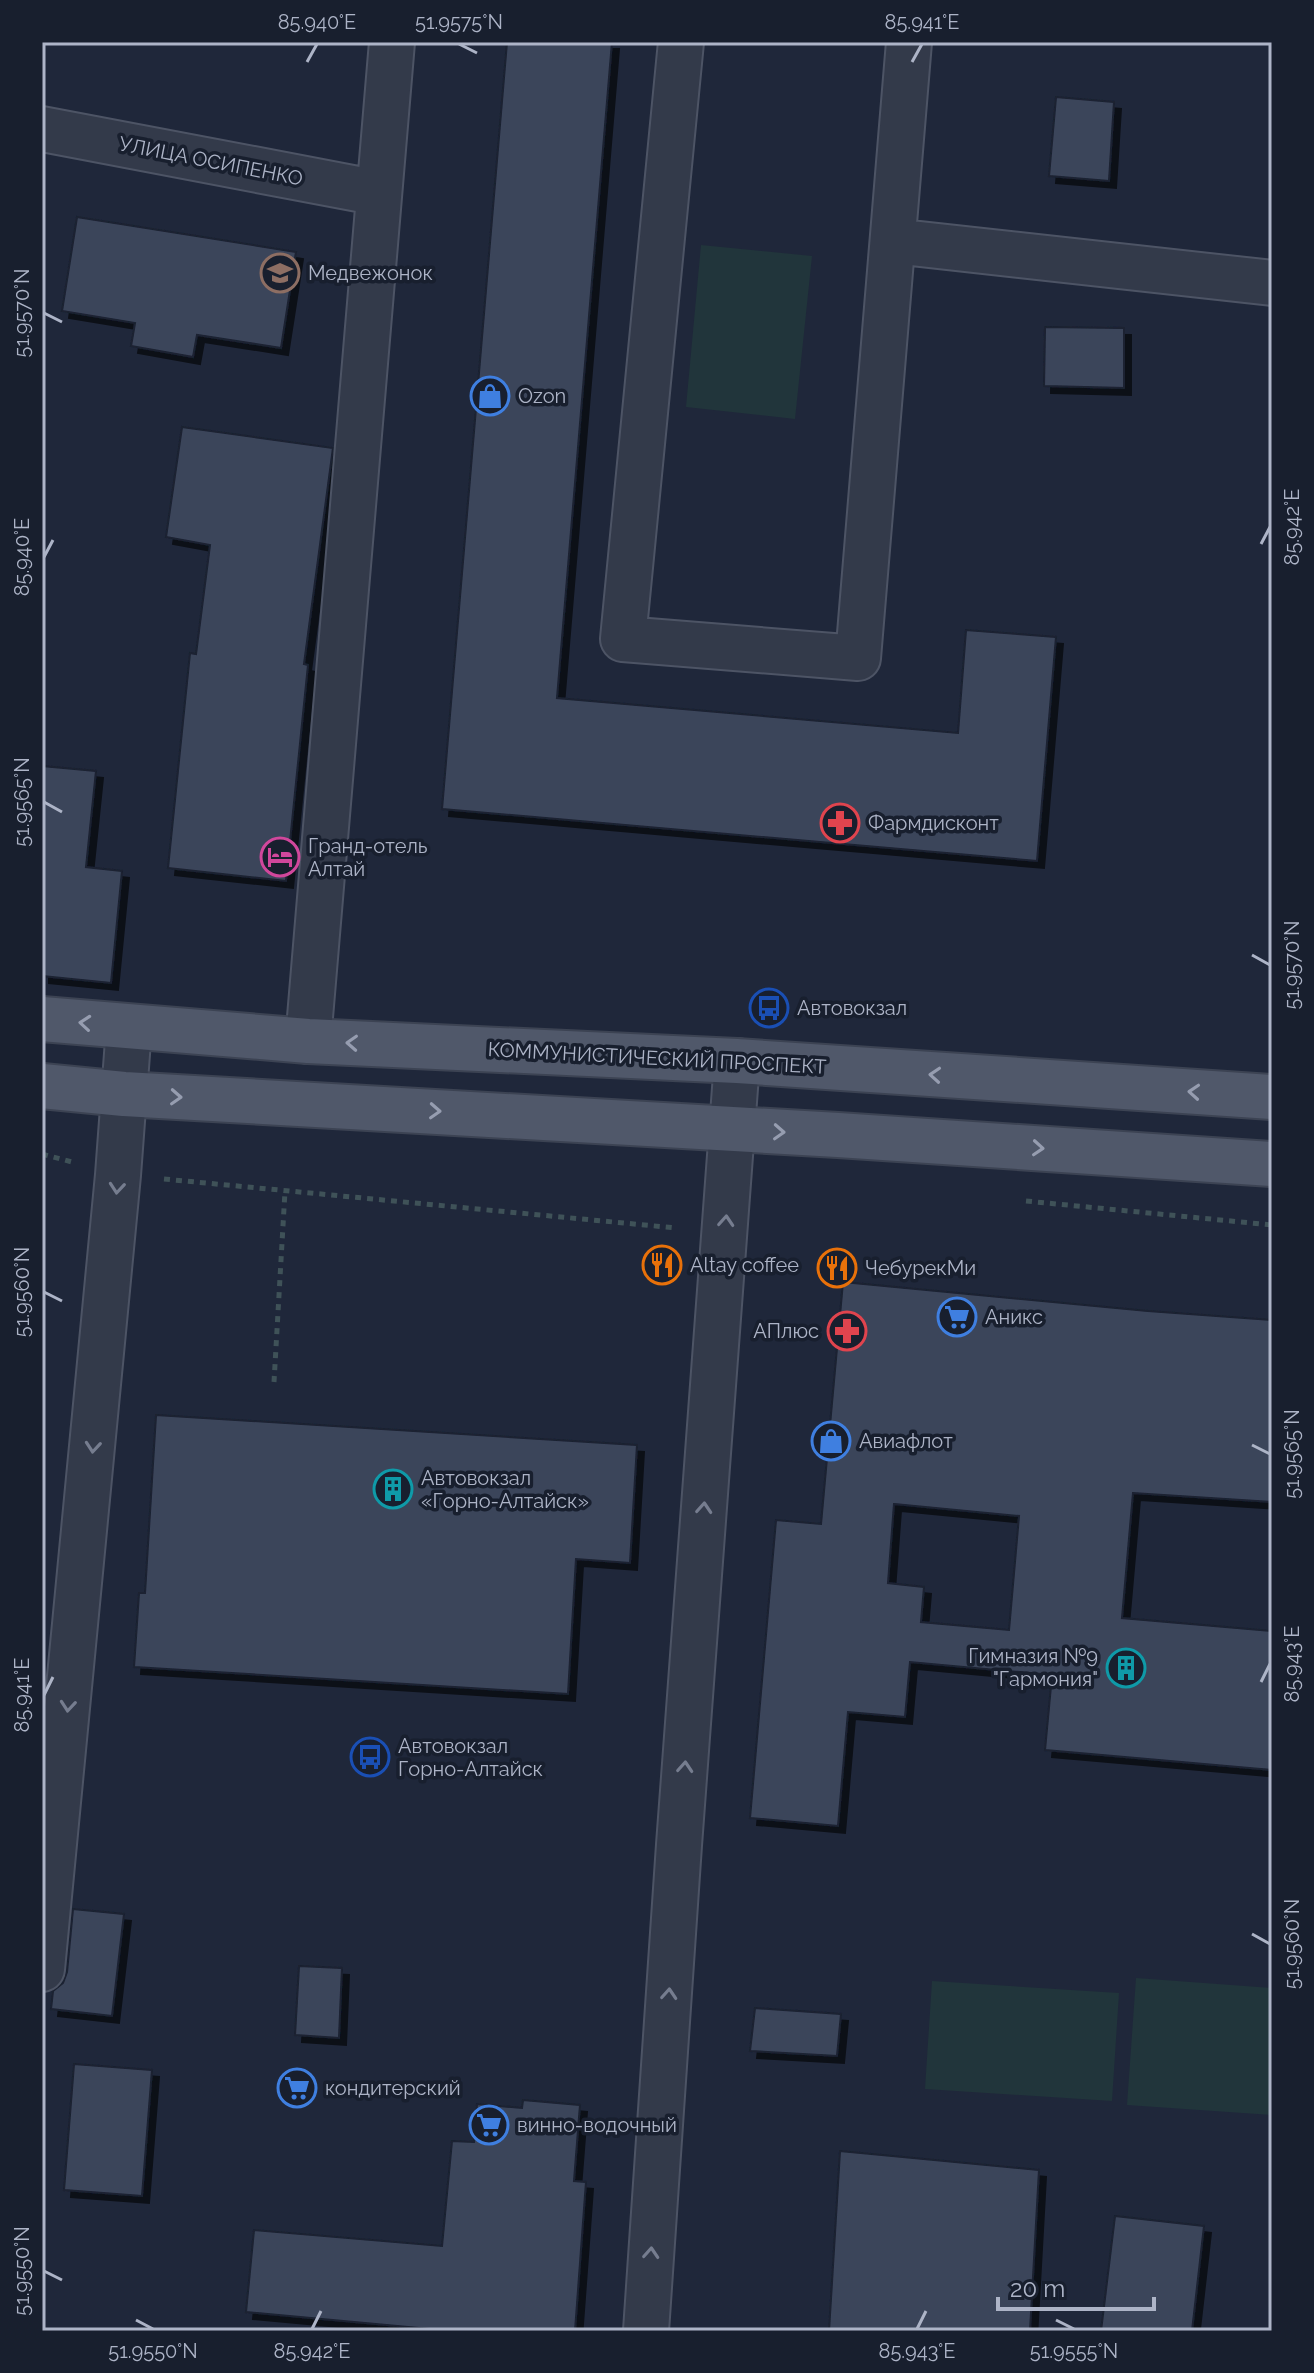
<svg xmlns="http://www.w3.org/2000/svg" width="1314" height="2373" font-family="Raleway,sans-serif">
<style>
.green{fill:#21353b}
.building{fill:#3b445a;stroke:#1a2130;stroke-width:2;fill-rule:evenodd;filter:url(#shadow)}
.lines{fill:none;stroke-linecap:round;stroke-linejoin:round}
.minor-casing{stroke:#4d5465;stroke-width:48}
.major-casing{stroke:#3c4353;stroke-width:48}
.path{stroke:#3f5258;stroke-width:5;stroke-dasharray:6 6;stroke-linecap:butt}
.minor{stroke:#333a4a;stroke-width:44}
.major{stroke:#50586a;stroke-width:44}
.oneway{stroke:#969db0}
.oneway2{stroke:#767d8f}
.ticks{fill:none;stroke:#adb4c7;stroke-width:3}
.labels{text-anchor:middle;stroke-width:7;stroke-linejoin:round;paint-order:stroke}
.street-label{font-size:20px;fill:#adb4c7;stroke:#181f2e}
.poi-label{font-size:20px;fill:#adb4c7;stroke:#181f2e;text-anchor:start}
.neatline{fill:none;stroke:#adb4c7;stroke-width:3}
.ticks-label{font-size:20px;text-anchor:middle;fill:#adb4c7}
</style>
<defs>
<filter id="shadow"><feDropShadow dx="7" dy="7" stdDeviation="0" flood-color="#0009"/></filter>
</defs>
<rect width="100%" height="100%" fill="#1f273a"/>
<!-- green -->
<path class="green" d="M701 245 812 256 795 419 686 407Z
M1136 1978 1272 1988V2115L1127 2105Z
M932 1981 1119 1993 1112 2101 925 2089Z"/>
<!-- building -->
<path class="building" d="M507 42H612L557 698 958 733 966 630 1056 637 1037 861 442 809Z
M1056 97 1114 102 1109 181 1049 176Z
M77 217 296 252 281 348 197 335 193 357 131 346 135 323 62 311Z
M1045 327 1124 328V388L1044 386Z
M182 427 333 448 304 664 308 665 286 881 168 868 190 653 196 654 210 545 166 537Z
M42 766 96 771 86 867 122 871 111 983 42 976Z
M843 1282 1148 1311 1272 1320V1502L1133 1493 1122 1618 1272 1631V1770L1045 1750 1052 1675 910 1662 905 1717 848 1712 838 1826 750 1818 776 1520 821 1524ZM894 1504 1019 1516 1009 1630 921 1622 924 1587 888 1583Z
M156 1415 637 1445 630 1563 576 1559 568 1694 134 1667 139 1593H145Z
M73 1909 124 1914 112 2016 51 2009 53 1991 63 1983 67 1972Z
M299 1966 342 1968 339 2038 295 2035Z
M755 2008 841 2014 837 2056 750 2051Z
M74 2064 152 2070 142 2196 64 2190Z
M523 2100 580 2105 574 2181 586 2182 575 2331H451L246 2312 254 2230 442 2246 452 2141 474 2142 477 2104 522 2108Z
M840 2151 1039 2170 1030 2331H829Z
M1115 2216 1204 2226 1192 2331H1101Z"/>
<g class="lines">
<!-- minor casing -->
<g class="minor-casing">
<path id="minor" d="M681 42 623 639 858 658 909 42
M42 129 379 193
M893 241 1272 283
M308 1041 392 42
M42 1969 118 1175 129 1027
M646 2331 679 1845 737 1061"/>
</g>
<!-- major casing -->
<g class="major-casing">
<path id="major" d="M42 1019 308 1041 737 1061 1272 1097
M42 1086 124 1094 838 1135 1272 1164"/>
</g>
<!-- path -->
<path class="path" d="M42 1154 72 1162
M164 1179 676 1228
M1026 1201 1272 1225
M274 1382 285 1191"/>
<!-- minor -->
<use href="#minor" class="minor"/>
<!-- major -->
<use href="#major" class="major"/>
</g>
<!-- one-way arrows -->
<defs><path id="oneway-chevron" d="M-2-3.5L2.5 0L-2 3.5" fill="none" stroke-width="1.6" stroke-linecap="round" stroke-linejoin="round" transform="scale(2)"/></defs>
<g class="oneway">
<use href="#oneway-chevron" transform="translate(85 1023) rotate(-175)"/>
<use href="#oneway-chevron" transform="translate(352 1043) rotate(-177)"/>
<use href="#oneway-chevron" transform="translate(935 1075) rotate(-176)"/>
<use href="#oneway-chevron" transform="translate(1194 1092) rotate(-176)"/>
<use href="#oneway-chevron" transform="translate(176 1097) rotate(3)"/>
<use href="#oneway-chevron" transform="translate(435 1111) rotate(3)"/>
<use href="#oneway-chevron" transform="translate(779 1132) rotate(3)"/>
<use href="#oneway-chevron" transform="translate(1038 1148) rotate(4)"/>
</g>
<g class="oneway2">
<use href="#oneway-chevron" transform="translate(117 1188) rotate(95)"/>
<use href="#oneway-chevron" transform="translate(726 1221) rotate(-86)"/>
<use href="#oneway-chevron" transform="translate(93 1447) rotate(95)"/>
<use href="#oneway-chevron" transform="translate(704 1508) rotate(-86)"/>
<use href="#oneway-chevron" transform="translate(68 1706) rotate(95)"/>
<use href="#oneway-chevron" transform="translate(685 1767) rotate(-86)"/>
<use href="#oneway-chevron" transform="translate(669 1994) rotate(-86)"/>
<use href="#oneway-chevron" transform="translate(651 2253) rotate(-86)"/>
</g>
<!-- ticks -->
<path class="ticks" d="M459 44 477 53M307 62 317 44M912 62 922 44M44 313 62 322M1261 544 1270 527M44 557 53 540M44 802 62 812M1252 955 1270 965M44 1292 62 1301M1252 1445 1270 1454M1261 1682 1270 1664M44 1695 53 1677M1252 1934 1270 1944M44 2271 62 2280M136 2320 153 2329M1056 2320 1074 2329M312 2329 321 2311M917 2329 926 2311"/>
<!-- icons -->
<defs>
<g id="school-ring" transform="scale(2)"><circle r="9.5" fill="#181f2e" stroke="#8d6e63" stroke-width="1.5"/><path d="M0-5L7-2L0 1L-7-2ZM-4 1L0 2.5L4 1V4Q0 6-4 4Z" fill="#8d6e63"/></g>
<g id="shop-ring" transform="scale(2)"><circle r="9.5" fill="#181f2e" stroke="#3f7fe0" stroke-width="1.5"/><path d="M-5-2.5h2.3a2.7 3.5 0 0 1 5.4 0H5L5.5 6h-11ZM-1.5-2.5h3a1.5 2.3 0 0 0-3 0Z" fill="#3f7fe0"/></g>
<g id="pharmacy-ring" transform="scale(2)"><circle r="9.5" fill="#181f2e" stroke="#e0444e" stroke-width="1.5"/><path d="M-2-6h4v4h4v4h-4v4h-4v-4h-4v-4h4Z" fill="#e0444e"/></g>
<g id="hotel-ring" transform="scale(2)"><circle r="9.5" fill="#181f2e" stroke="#d1479c" stroke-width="1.5"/><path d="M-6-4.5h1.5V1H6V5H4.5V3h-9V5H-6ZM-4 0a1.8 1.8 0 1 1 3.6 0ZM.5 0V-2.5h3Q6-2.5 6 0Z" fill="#d1479c"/></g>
<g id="bus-ring" transform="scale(2)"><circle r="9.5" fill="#181f2e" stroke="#1a4fb4" stroke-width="1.5"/><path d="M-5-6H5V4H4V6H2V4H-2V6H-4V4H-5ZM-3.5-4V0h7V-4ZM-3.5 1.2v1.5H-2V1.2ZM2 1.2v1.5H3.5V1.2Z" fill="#1a4fb4"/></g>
<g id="restaurant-ring" transform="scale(2)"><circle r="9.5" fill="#181f2e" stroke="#e8710a" stroke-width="1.5"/><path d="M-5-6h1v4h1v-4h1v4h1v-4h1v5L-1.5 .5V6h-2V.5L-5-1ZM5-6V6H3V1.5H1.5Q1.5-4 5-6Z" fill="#e8710a"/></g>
<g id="supermarket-ring" transform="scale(2)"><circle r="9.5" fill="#181f2e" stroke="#3f7fe0" stroke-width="1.5"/><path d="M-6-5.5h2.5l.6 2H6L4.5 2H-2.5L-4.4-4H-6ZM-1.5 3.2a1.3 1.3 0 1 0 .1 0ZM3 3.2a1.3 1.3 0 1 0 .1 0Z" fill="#3f7fe0"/></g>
<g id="building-ring" transform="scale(2)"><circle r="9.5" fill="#181f2e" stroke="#0f9aa8" stroke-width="1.5"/><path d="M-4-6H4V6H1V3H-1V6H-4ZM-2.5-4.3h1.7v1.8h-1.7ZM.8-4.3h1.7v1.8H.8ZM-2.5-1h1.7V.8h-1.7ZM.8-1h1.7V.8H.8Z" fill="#0f9aa8"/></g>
</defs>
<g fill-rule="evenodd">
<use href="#school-ring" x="280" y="273"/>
<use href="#shop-ring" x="490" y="396"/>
<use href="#pharmacy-ring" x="840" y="823"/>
<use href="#hotel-ring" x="280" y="857"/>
<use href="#bus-ring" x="769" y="1008"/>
<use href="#restaurant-ring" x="662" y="1265"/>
<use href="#restaurant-ring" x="837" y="1268"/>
<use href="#supermarket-ring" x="957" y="1317"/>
<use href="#pharmacy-ring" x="847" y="1331"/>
<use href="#shop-ring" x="831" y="1441"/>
<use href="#building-ring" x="393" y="1489"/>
<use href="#building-ring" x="1126" y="1668"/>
<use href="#bus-ring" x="370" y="1757"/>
<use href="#supermarket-ring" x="297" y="2088"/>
<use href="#supermarket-ring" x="489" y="2125"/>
</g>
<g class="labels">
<!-- street labels -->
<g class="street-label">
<text transform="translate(211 161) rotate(11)" y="7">УЛИЦА ОСИПЕНКО</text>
<text transform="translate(657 1058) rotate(3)" y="7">КОММУНИСТИЧЕСКИЙ ПРОСПЕКТ</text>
</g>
<!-- poi labels -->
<g class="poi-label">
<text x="308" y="280">Медвежонок</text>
<text x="518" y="403">Ozon</text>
<text x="868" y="830">Фармдисконт</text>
<text x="308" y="853">Гранд-отель<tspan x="308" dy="23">Алтай</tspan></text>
<text x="797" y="1015">Автовокзал</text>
<text x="690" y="1272">Altay coffee</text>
<text x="865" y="1275">ЧебурекМи</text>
<text x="985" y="1324">Аникс</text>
<text x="819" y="1338" text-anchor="end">АПлюс</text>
<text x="859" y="1448">Авиафлот</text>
<text x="421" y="1485">Автовокзал<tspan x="421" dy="23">«Горно-Алтайск»</tspan></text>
<text x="1098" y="1663" text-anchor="end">Гимназия №9<tspan x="1098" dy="23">"Гармония"</tspan></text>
<text x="398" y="1753">Автовокзал<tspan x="398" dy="23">Горно-Алтайск</tspan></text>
<text x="325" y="2095">кондитерский</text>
<text x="517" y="2132">винно-водочный</text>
</g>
</g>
<!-- border -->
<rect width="1314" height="2373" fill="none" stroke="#181f2e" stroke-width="88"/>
<!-- scale -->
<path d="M998 2297v12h156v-12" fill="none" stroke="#adb4c7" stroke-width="4"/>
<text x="1010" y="2297" font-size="24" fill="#adb4c7" stroke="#181f2e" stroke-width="6" paint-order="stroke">20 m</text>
<rect x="44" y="44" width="1226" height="2285" class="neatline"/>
<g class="ticks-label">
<text x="317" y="29">85.940°E</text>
<text x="459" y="29">51.9575°N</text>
<text x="922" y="29">85.941°E</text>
<text transform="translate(22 313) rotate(-90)" y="7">51.9570°N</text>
<text transform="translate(1292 527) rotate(-90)" y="7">85.942°E</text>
<text transform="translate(22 557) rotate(-90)" y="7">85.940°E</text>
<text transform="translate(22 802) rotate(-90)" y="7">51.9565°N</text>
<text transform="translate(1292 965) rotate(-90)" y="7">51.9570°N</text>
<text transform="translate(22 1292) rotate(-90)" y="7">51.9560°N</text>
<text transform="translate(1292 1454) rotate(-90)" y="7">51.9565°N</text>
<text transform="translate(1292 1664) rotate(-90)" y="7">85.943°E</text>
<text transform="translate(22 1695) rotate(-90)" y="7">85.941°E</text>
<text transform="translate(1292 1944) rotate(-90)" y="7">51.9560°N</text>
<text transform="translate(22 2271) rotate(-90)" y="7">51.9550°N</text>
<text x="153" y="2358">51.9550°N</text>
<text x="312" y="2358">85.942°E</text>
<text x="917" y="2358">85.943°E</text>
<text x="1074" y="2358">51.9555°N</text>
</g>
</svg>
